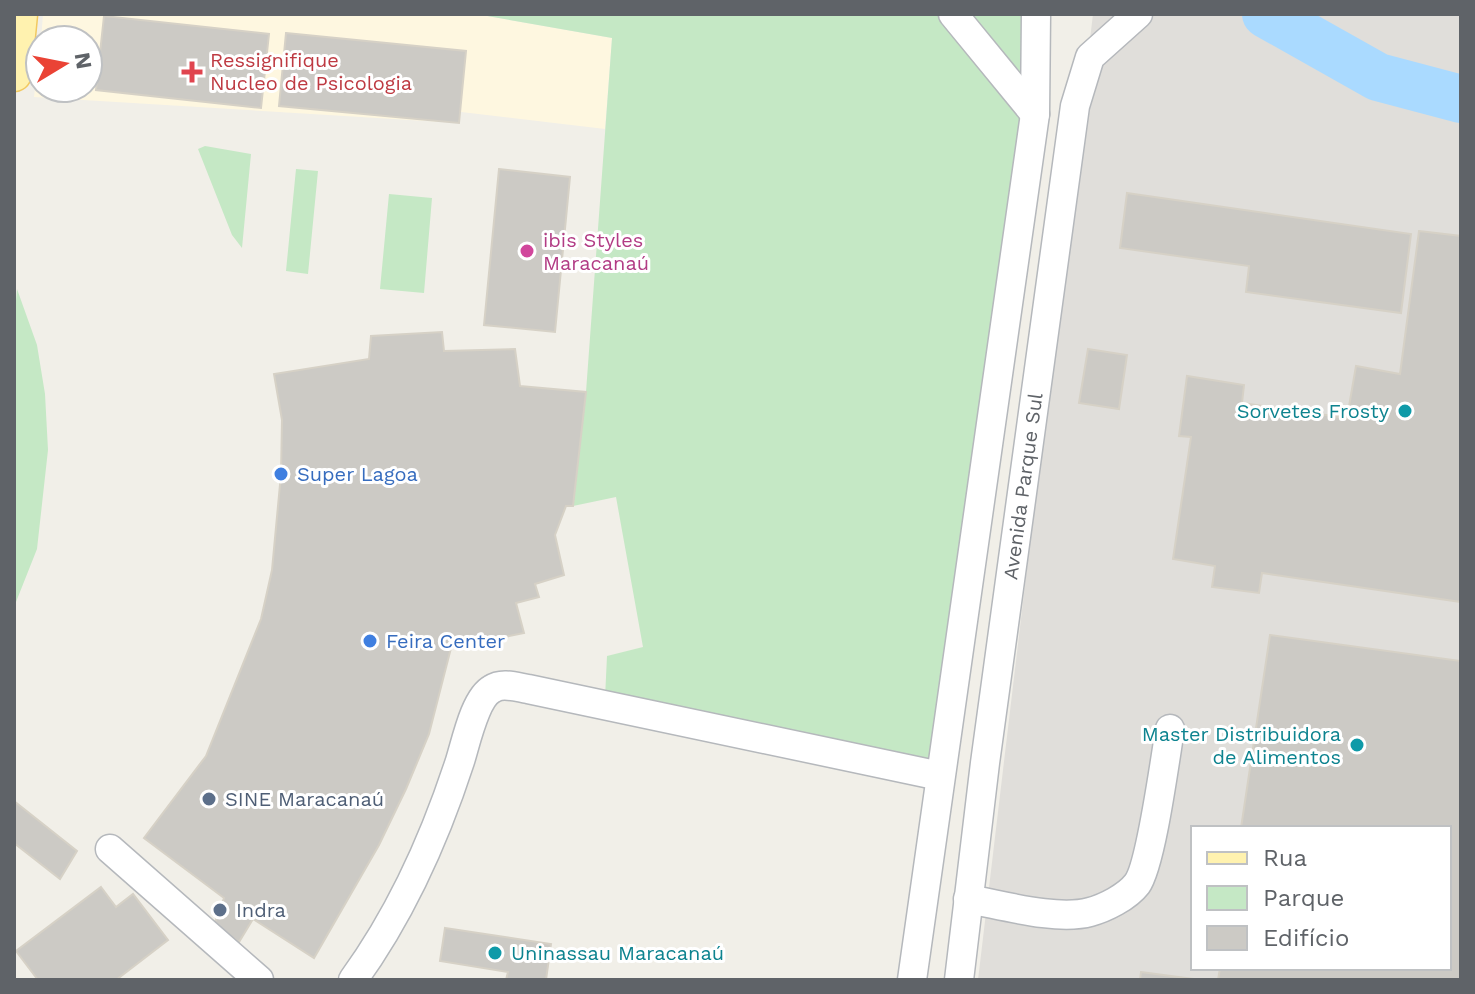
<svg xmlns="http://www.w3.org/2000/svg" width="1475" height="994" font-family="'Work Sans',sans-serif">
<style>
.commercial{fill:#fef7e0}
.industrial{fill:#e0deda;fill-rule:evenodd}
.green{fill:#c5e8c5}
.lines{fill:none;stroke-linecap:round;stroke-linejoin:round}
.river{stroke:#aadaff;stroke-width:48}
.building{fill:#cccac5;stroke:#d6d1c6;stroke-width:2}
.minor-casing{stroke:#b5b8bc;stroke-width:31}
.major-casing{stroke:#f2c960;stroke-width:37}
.minor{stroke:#fff;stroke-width:28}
.major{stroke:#fff2af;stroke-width:34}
.health-dot{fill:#e0444e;stroke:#fff;stroke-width:3}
.hotel-dot{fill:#d1479c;stroke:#fff;stroke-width:3}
.culture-dot{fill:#0f9aa8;stroke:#fff;stroke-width:3}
.shop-dot{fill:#3f7fe0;stroke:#fff;stroke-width:3}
.service-dot{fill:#5c6f8a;stroke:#fff;stroke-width:3}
.labels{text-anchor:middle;stroke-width:6;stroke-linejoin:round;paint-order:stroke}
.health-label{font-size:20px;fill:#be3a42;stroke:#fff;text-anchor:start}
.hotel-label{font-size:20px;fill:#b23c85;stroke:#fff;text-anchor:start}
.culture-label{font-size:20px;fill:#0d838f;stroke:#fff;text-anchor:end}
.shop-label{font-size:20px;fill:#366cbe;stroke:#fff;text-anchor:start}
.street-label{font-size:20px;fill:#5f6368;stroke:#fff}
.service-label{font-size:20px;fill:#4e5e75;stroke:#fff;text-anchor:start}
</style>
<rect width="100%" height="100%" fill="#f1efe8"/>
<!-- commercial -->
<path class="commercial" d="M43 14H476L612 38 605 129 461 112 459 123 34 97 40 45V88H88V40H41Z"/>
<!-- industrial -->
<path class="industrial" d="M1093 14H1461V980H978ZM1193 828H1449V968H1193Z"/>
<!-- green -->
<path class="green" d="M476 14H1039L936 761 605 698 607 656 643 647 616 497 573 506 586 392 612 38Z
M205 146 251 154 242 248 232 235 198 149Z
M296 169 318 171 308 274 286 271Z
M389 194 432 198 424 293 380 289Z
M17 289 37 345 45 394 48 450 37 549 14 607V324Z"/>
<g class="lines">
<!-- river -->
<path class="river" d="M1266 14 1378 77 1461 99"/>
</g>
<!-- building -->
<path class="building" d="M104 16 269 34 261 108 96 90Z
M286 33 466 51 459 123 279 106Z
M499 169 570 177 555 332 484 325Z
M1127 193 1411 234 1401 313 1246 292 1249 266 1120 248Z
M1419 231 1461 236V602L1262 573 1259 593 1212 587 1215 566 1173 559 1191 437 1179 436 1187 376 1244 385 1242 403 1347 418 1356 366 1400 374Z
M442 332 444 351 515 349 520 386 586 392 573 506H566L555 535 564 575 535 584 539 597 516 603 524 633 451 648 429 734 406 789 379 845 314 958 253 919 239 942 214 925 224 898 144 838 206 756 261 619 272 570 281 474 282 420 274 374 369 359 371 336Z
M1088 349 1127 355 1119 409 1079 403Z
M1270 635 1461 661V980H1218L1220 968H1449V828H1241Z
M14 801 77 851 60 879 14 843Z
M101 887 116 907 133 894 168 940 116 980H38L16 951Z
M445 928 551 944 546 980H506L508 972 440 961Z
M1141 972 1201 980H1140Z"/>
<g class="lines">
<!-- minor casing -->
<g class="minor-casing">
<g id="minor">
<path d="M953 14 1035 114"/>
<path d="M110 849 259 980"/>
<path d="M968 899C1002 905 1057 921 1090 912 1105 908 1127 897 1137 884 1151 865 1165 759 1170 729"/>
<path d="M353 980C401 914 435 838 460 761 466 742 475 698 492 689 502 682 516 687 528 689L940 776"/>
<path d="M912 980 1035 114 1036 14"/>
<path id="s1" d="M959 980 985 763 1075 106 1090 57 1138 14"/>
</g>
</g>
<!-- major casing -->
<g class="major-casing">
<path id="major" d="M14 74 20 14"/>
</g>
<!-- minor -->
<use href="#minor" class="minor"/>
<!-- major -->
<use href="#major" class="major"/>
</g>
<!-- markers -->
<path class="health-dot" d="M188 60h8v8h8v8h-8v8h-8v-8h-8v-8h8z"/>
<circle class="hotel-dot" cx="527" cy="251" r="8"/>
<g class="culture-dot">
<circle cx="1405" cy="411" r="8"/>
<circle cx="1357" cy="745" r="8"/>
<circle cx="495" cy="953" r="8"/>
</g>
<g class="shop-dot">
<circle cx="281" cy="474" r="8"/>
<circle cx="370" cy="641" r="8"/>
</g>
<g class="service-dot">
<circle cx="209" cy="799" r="8"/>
<circle cx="220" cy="910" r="8"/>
</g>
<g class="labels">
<!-- health labels -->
<g class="health-label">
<text x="210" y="67">Ressignifique<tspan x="210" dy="23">Nucleo de Psicologia</tspan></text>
</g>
<!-- hotel labels -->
<g class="hotel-label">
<text x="543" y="247">ibis Styles<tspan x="543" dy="23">Maracanaú</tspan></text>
</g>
<!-- culture labels -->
<g class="culture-label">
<text x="1389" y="418">Sorvetes Frosty</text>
<text x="1341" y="741">Master Distribuidora<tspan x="1341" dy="23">de Alimentos</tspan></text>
<text x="511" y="960" text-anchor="start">Uninassau Maracanaú</text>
</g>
<!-- shop labels -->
<g class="shop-label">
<text x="297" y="481">Super Lagoa</text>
<text x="386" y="648">Feira Center</text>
</g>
<!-- street labels -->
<g class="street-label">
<text dy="7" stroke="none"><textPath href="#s1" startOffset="498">Avenida Parque Sul</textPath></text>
</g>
<!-- service labels -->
<g class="service-label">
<text x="225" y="806">SINE Maracanaú</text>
<text x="236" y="917">Indra</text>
</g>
</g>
<!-- border -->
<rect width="1475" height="994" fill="none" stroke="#5f6368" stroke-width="32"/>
<!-- legend -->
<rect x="1191" y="826" width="260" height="144" fill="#ffffff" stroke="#bfc1c3" stroke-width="2"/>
<rect x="1207" y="852" width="40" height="12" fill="#fff2af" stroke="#bfc1c3" stroke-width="2"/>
<text x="1263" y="866" font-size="24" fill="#5f6368">Rua</text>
<rect x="1207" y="886" width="40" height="24" fill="#c5e8c5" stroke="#bfc1c3" stroke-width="2"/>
<text x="1263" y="906" font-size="24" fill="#5f6368">Parque</text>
<rect x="1207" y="926" width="40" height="24" fill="#cccac5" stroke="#bfc1c3" stroke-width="2"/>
<text x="1263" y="946" font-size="24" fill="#5f6368">Edifício</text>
<!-- north arrow -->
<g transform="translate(64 64) rotate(80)"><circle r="38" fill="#ffffff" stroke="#bfc1c3" stroke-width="2"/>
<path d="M0-6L14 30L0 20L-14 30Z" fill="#ea4335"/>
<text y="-12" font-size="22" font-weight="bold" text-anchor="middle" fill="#5f6368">N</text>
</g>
</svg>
